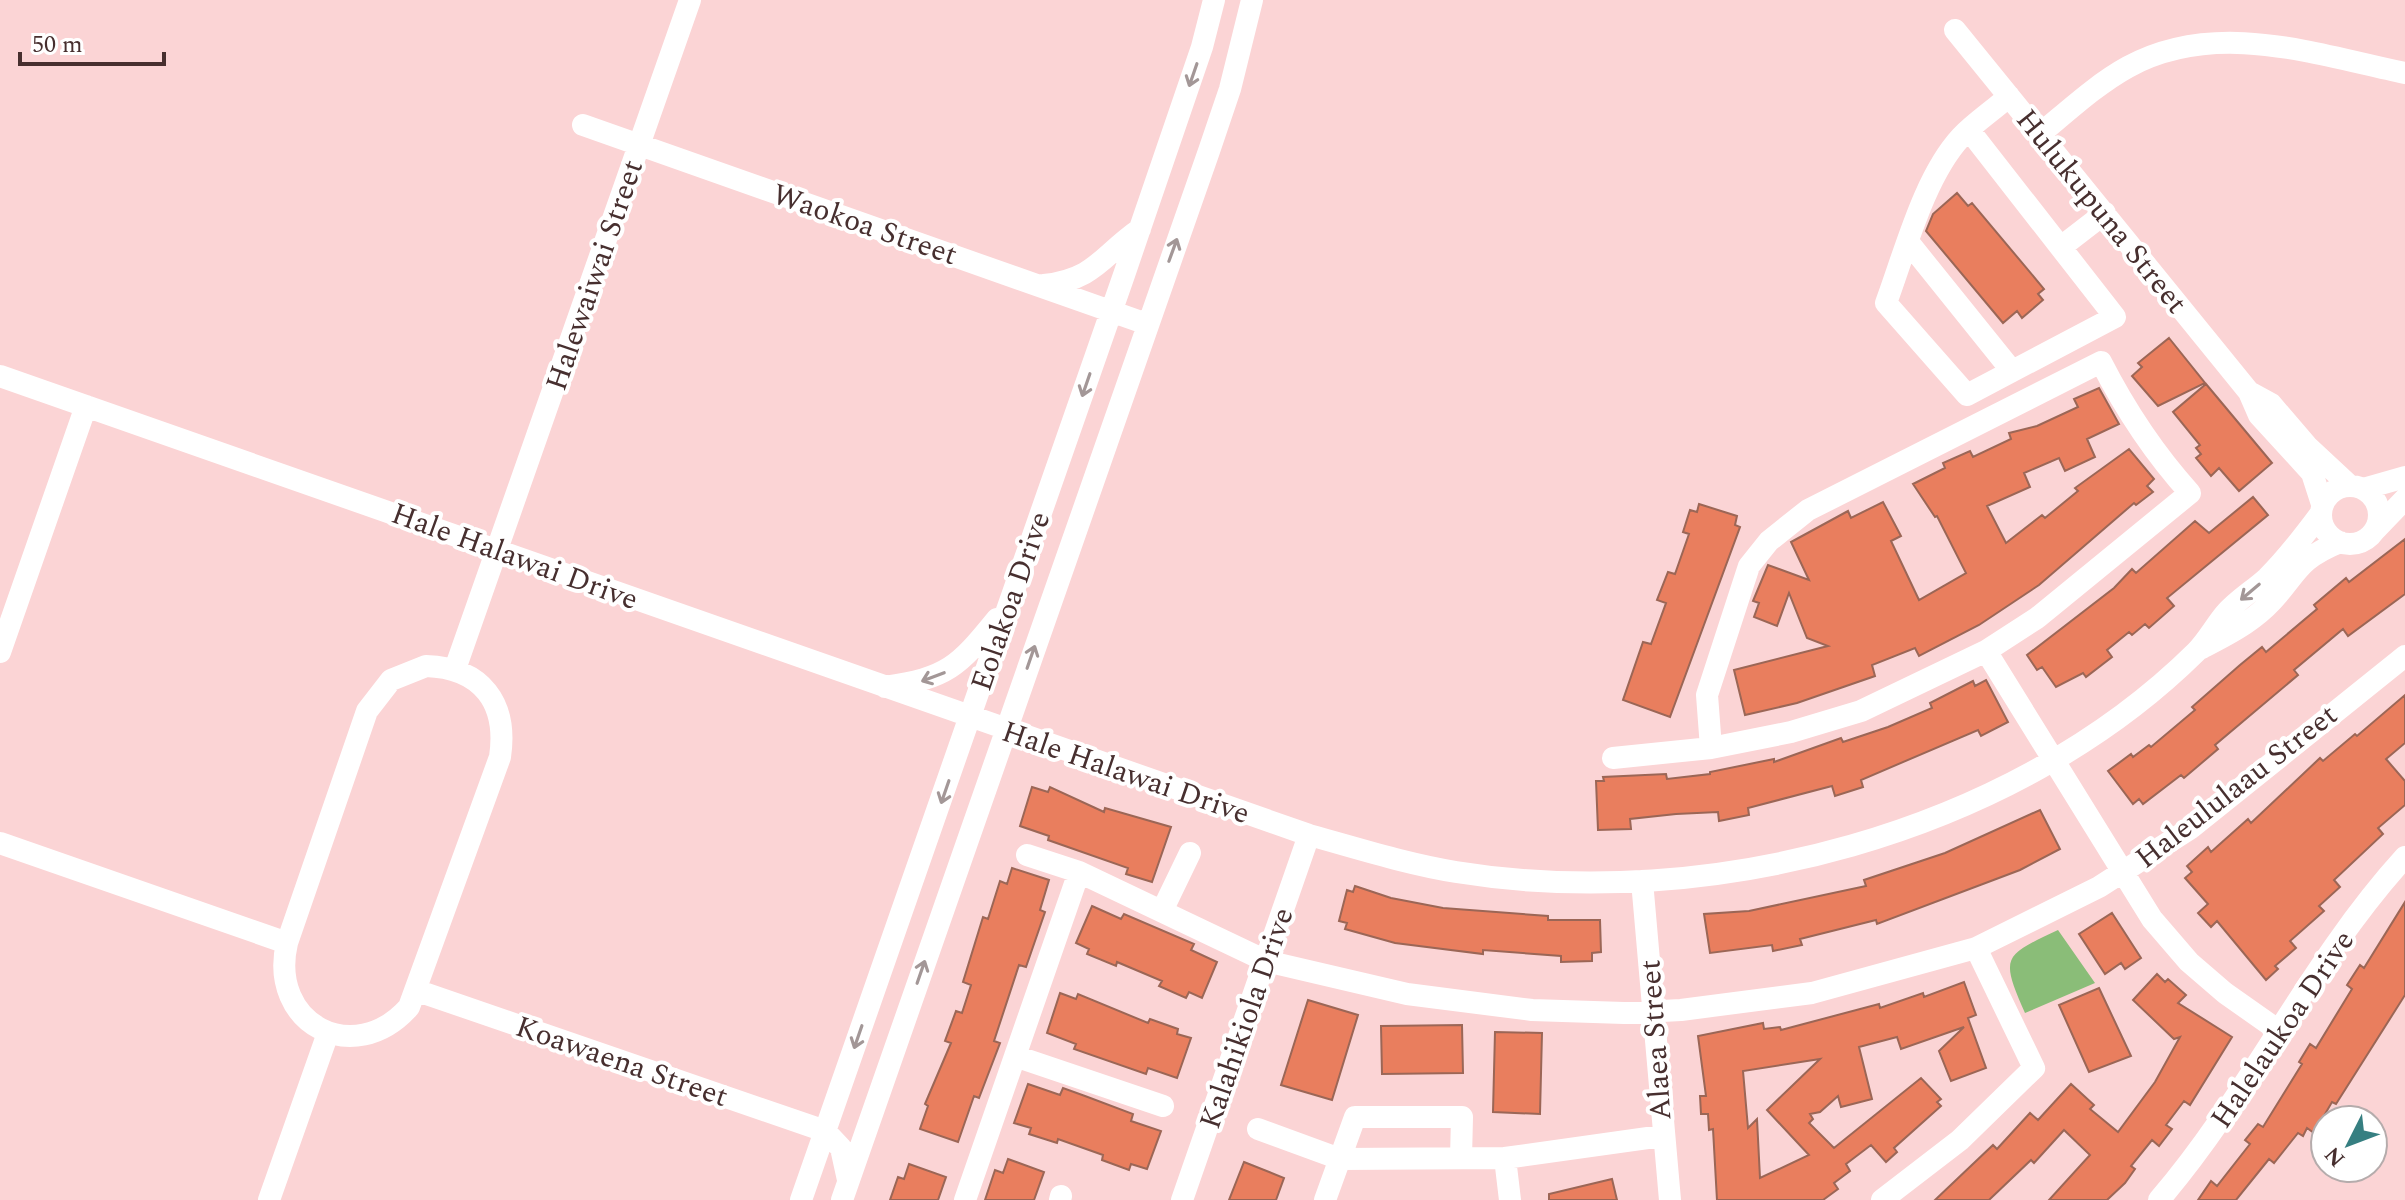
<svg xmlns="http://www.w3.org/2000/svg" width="2405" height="1200" font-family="Spectral,serif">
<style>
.green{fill:#8abd78}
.building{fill:#e97e5e;stroke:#9b6656;stroke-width:2;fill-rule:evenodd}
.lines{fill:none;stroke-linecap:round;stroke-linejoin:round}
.minor{stroke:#fff;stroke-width:22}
.oneway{stroke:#a39797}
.labels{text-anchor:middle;stroke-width:8;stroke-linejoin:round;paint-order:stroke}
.street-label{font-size:30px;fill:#472f2f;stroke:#fff}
</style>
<rect width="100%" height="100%" fill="#fbd4d5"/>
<!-- green -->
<path class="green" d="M2058 930 2095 983 2025 1013C2000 956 2003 956 2058 930Z"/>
<!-- building -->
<path class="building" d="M1957 193 1968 206 1972 203 2044 289 2038 294 2043 300 2022 318 2017 311 2003 323 1926 231 1933 214Z
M2169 338 2205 383 2158 406 2132 376 2142 367 2138 363Z
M2206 384 2272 463 2239 491 2219 468 2211 476 2196 458 2201 454 2196 448 2200 445 2173 412Z
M2099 388 2119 424 2087 439 2095 457 2065 471 2059 458 2024 473 2030 487 1987 506 2006 543 2042 515 2045 518 2078 491 2075 488 2129 449 2154 479 2147 486 2153 492 2136 505 2134 503 2039 585 1979 625 1919 656 1915 648 1872 665 1875 676 1797 703 1745 715 1734 670 1828 646 1807 638 1789 593 1777 626 1754 617 1759 603 1753 601 1768 565 1809 580 1791 542 1848 511 1851 518 1883 502 1901 536 1891 541 1919 600 1966 573 1937 516 1935 517 1913 484 1945 468 1943 463 1970 451 1973 457 2011 439 2009 433 2037 426 2078 407 2074 399Z
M2253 497 2268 515 2167 598 2174 606 2149 628 2145 624 2132 635 2129 632 2107 650 2112 657 2086 677 2083 673 2056 687 2042 667 2037 670 2027 655 2114 588 2132 569 2136 573 2195 521 2209 533Z
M1699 504 1737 516 1735 525 1740 527 1670 717 1623 700 1643 642 1651 644 1666 603 1657 600 1668 572 1675 574 1689 534 1683 532 1690 510 1697 512Z
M2405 539V594L2348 636 2343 629 2294 670 2298 675 2215 745 2218 749 2184 778 2181 775 2143 804 2139 799 2133 804 2108 771 2131 754 2133 757 2149 745 2151 747 2195 710 2192 707 2240 665 2262 647 2266 652 2317 609 2314 605 2346 578 2349 582Z
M1986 680 2008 722 1981 736 1978 730 1861 780 1863 787 1835 796 1832 786 1748 808 1749 815 1719 821 1718 812 1676 814 1630 819 1631 829 1598 830 1596 781H1604L1603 777 1666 774 1667 779 1710 774V772L1774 759V762L1841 738 1843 742 1888 727 1932 708 1930 703 1973 681 1975 686Z
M2405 695V743L2386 759 2405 781V805L2378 828 2383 834 2334 880 2340 887 2319 906 2324 911 2290 941 2296 948 2275 966 2278 969 2266 980 2217 921 2211 927 2198 913 2208 904 2185 878 2192 872 2187 866 2208 847 2211 852 2248 819 2251 823 2320 758 2323 761 2355 734 2357 736Z
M1032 787 1048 792 1050 787 1104 812 1105 808 1171 827 1152 882 1126 874 1128 868 1048 840 1049 836 1020 826Z
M2040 810 2060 849 2020 870 1877 924 1876 920 1800 939 1802 945 1773 951 1772 945 1710 953 1704 914 1749 911 1866 886 1864 880 1945 853Z
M1012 868 1049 880 1040 910 1045 912 1026 967 1019 965 994 1041 1000 1043 979 1098 974 1096 958 1142 920 1129 928 1106 925 1104 951 1043 945 1041 956 1011 962 1013 971 985 963 982 983 917 988 919 1000 881 1007 884Z
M1355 886 1391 898 1443 908 1548 916V920H1600L1601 952 1592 953V961L1561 962V956L1483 950V954L1395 943 1345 929 1347 923 1339 921 1347 890 1353 892Z
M2405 902V995L2336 1104 2332 1102 2314 1133 2307 1128 2303 1136 2298 1133 2274 1163 2269 1159 2236 1200H2198L2211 1181 2217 1186 2250 1144 2245 1140 2258 1124 2263 1127 2302 1064 2299 1062 2310 1044 2316 1048 2352 989 2347 985 2360 965 2364 968Z
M1092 906 1121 919 1124 914 1194 944 1191 950 1217 962 1202 998 1189 992 1186 998 1159 986 1162 981 1117 962 1116 966 1087 954 1089 949 1076 943Z
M2112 913 2141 958 2125 969 2121 963 2105 974 2079 934Z
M2157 974 2165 982 2168 979 2186 995 2178 1003 2232 1037 2190 1105 2184 1101 2166 1125 2172 1129 2159 1146 2152 1140 2131 1166 2135 1169 2125 1183 2107 1200H2049L2090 1155 2064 1130 2034 1163 2031 1160 1989 1200H1935L1993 1145 1997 1149 2030 1113 2038 1120 2071 1084 2094 1105 2090 1109 2118 1132 2155 1082 2180 1037 2174 1039 2133 1000Z
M1964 982 1976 1015 1968 1018 1986 1068 1951 1081 1939 1051 1964 1027 1901 1049 1897 1037 1859 1047 1872 1099 1841 1107 1838 1096 1820 1112 1810 1114 1813 1119 1809 1123 1834 1148 1921 1078 1941 1099 1937 1102 1941 1106 1894 1148 1897 1152 1886 1162 1871 1145 1846 1164 1850 1171 1834 1183 1838 1189 1823 1200H1717L1713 1129 1709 1130 1708 1114H1701L1700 1096H1706L1698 1036 1763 1023 1764 1029 1780 1027 1781 1030 1879 1004 1880 1008 1923 993 1924 997ZM1820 1059 1767 1110 1809 1155 1760 1178 1757 1119 1748 1128 1743 1071Z
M2099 988 2131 1056 2089 1072 2059 1005Z
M1060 993 1076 999 1078 994 1148 1023 1150 1019 1178 1029 1177 1034 1191 1038 1177 1078 1148 1068 1146 1074 1074 1049 1076 1044 1047 1033Z
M1308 1000 1358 1015 1332 1100 1281 1085Z
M1462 1025 1463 1073 1382 1074 1381 1026Z
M1495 1032 1542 1033 1540 1114 1493 1112Z
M1028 1084 1060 1095 1063 1088 1085 1096 1133 1114 1131 1121 1161 1131 1147 1169 1131 1164 1129 1170 1102 1160 1103 1155 1058 1139 1057 1143 1029 1134 1031 1128 1014 1123Z
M1008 1159 1044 1172 1034 1200H985L995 1170 1003 1173Z
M1244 1162 1284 1178 1276 1200H1229Z
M909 1164 946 1177 938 1200H890L898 1177 904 1179Z
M1612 1179 1617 1200H1549V1194Z"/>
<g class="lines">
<!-- minor -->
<path class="minor" d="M1955 30 2249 392 2259 415 2312 473 2322 504
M583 125 1147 324
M1969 130 2115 317 1967 395 1886 303C1905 252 1924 177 1961 137 1975 122 1994 110 2009 96
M2040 134C2068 111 2097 84 2128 67 2216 19 2314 54 2405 73
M1909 243 2012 371
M2061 247 2105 213
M1044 285C1096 279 1101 256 1140 229
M0 376 1309 835C1357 848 1406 864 1456 872 1708 913 2012 834 2196 652 2207 641 2215 626 2225 614 2237 600 2254 590 2267 578 2287 558 2304 536 2321 513
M2249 392 2271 404 2307 446 2350 486
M2321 515a29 29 0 1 1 58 0a29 29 0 1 1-58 0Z
M2363 489 2405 477
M2375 530 2405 499
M2202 648C2225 636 2247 625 2266 607 2298 576 2293 561 2340 542
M0 652 86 406
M426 666C482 668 508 703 500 757L409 1007C354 1069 268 1024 287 943L367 711 391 680Z
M455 669 690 0
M885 687C947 678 958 667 997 619
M1711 748 1791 732 1861 711 1986 651
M1613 758 1711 748 1707 695 1749 566 1769 541 1808 510 2101 362C2126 411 2153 452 2190 493L2037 618 1986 651 2152 919 2189 962 2225 993 2279 1031
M0 843 287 943
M1027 855 1079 872 1266 961 1407 994 1532 1010 1624 1013 1681 1010 1812 993 1976 948 2099 887 2191 828 2405 656
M1642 881 1670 1200
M1162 911 1190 853
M418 991 825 1131 841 1148 848 1180
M1015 1056 1163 1106
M1258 1129 1340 1159 1505 1158 1510 1200
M1505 1158 1662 1136
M269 1200 328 1033
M801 1200 1124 275 1202 47 1214 0
M842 1200 1209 151 1230 89 1252 0
M965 1200 1079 872
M1060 1200 1061 1196
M1182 1200 1309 835
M1325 1200 1355 1117H1462L1461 1158
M1882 1200 1960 1140 2034 1068 1976 948
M2159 1200C2251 1093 2310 961 2405 857"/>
</g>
<!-- one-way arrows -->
<defs><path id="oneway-shaft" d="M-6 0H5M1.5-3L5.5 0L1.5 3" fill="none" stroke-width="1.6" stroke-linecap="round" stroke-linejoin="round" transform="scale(2)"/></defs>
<g class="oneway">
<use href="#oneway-shaft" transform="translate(1193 75) rotate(109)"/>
<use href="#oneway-shaft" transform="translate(1173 250) rotate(-70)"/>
<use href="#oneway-shaft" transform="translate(1086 385) rotate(109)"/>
<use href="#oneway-shaft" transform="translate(2250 592) rotate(140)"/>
<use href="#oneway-shaft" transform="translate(1031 657) rotate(-71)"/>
<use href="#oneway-shaft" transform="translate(933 677) rotate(159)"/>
<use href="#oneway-shaft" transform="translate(945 792) rotate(109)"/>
<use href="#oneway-shaft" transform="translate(921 972) rotate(-71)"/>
<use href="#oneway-shaft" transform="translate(858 1037) rotate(109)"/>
</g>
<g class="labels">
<!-- street labels -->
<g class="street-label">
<text transform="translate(2102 211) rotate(51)" y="10">Hulukupuna Street</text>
<text transform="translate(865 224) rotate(19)" y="10">Waokoa Street</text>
<text transform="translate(594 275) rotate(-71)" y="10">Halewaiwai Street</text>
<text transform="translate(515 556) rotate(20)" y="10">Hale Halawai Drive</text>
<text transform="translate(1010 601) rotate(-71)" y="10">Eolakoa Drive</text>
<text transform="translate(1126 772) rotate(19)" y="10">Hale Halawai Drive</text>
<text transform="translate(2236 786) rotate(-38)" y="10">Haleululaau Street</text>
<text transform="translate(1246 1018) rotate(-71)" y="10">Kalahikiola Drive</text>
<text transform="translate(2282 1029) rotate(-56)" y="10">Halelaukoa Drive</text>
<text transform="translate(1655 1040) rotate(-94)" y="10">Alaea Street</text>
<text transform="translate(622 1061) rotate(19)" y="10">Koawaena Street</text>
</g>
</g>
<!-- north arrow -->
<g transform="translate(2349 1144) rotate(228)"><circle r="38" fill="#ffffff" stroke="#b5acac" stroke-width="2"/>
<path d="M0-6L14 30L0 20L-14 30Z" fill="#367f81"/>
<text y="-12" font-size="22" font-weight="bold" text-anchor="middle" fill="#472f2f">N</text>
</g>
<!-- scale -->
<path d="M20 52v12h144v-12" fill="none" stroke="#472f2f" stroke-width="4"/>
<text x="32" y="52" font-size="24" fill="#472f2f" stroke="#ffffff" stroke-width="6" paint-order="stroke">50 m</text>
</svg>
